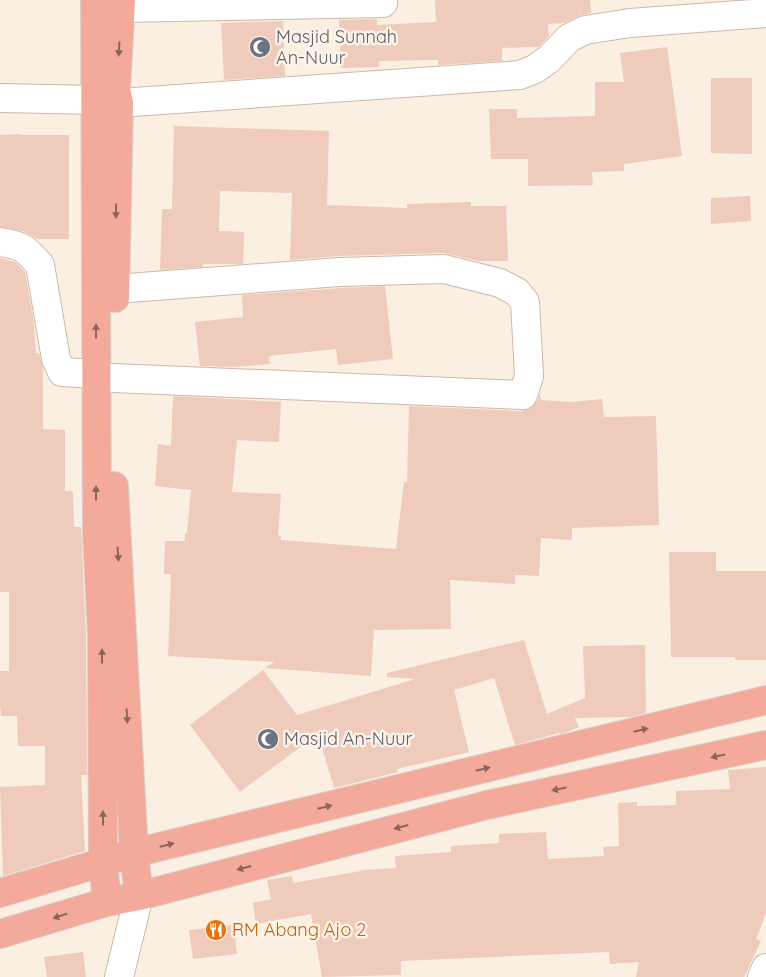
<svg xmlns="http://www.w3.org/2000/svg" width="766" height="977" font-family="Quicksand,sans-serif">
<style>
.building{fill:#efcbbb}
.lines{fill:none;stroke-linecap:round;stroke-linejoin:round}
.minor-casing{stroke:#ceb8ac;stroke-width:30}
.highway-casing{stroke:#d8cfcc;stroke-width:30}
.minor{stroke:#fff;stroke-width:28}
.highway{stroke:#f3aa9b;stroke-width:28}
.oneway{fill:#8c655a}
.labels{text-anchor:middle;stroke-width:5;stroke-linejoin:round;paint-order:stroke}
.worship-label{font-size:18px;fill:#5b616d;stroke:#fef3e8;text-anchor:start}
.food-label{font-size:18px;fill:#c56008;stroke:#fef3e8;text-anchor:start}
</style>
<rect width="100%" height="100%" fill="#fbefe2"/>
<!-- building -->
<path class="building" d="M435 0H590L591 13 578 16 564 23 548 24 549 36 539 47 502 48V61L438 65V60L379 61V67L341 68 339 20 377 19V25L436 22Z
M283 21 285 76 224 80 221 23Z
M667 47 682 156 624 164V171L592 172 593 185 528 186V159H491L489 109H517V118L595 116V82H624L620 53Z
M711 78H752V154L711 153Z
M174 126 329 131 327 205 407 208V204L471 202V206H506L508 261H478L444 253 339 256 290 260 292 193 220 191 219 231 244 232 243 264H203V267L160 270 162 209H172Z
M20 134V135H69V239H37L23 231 0 227V135Z
M750 196 751 221 711 224V198Z
M0 258 15 262 25 272 33 317 36 353H39L43 368V429L65 430V491H73L74 527H81L86 635 87 775H81L85 851 3 876 0 787 45 785V746H18L17 716H1L0 705V671H9V592H0Z
M385 286 393 359 338 365 336 349 269 356 270 364 233 367 200 366 195 322 243 317 242 295 341 288Z
M540 392 541 400 571 402 602 399 604 417 656 416 659 525 572 528V540L541 538 539 576 515 575V584L450 580 451 629 374 630 371 676 265 668 274 662 168 656 171 574H164L165 541H185V533H187L191 490 155 486 158 444 171 446 173 396 281 402 279 442 237 440 232 492 281 494 278 535 281 536V540L396 549 404 482H407L409 406 522 411 532 407 538 400Z
M669 552H716V571H766V660H735V657H671Z
M524 640 547 714 585 698 583 646 645 645 646 713 631 717 575 718 579 727 564 733 560 734 559 733 515 745 494 678 454 690 469 752 397 769 398 772 334 788 318 734 240 792 190 725 263 670 297 715 415 679 387 677V673Z
M766 767V913L756 939 761 941 744 977H636L639 962 610 964 609 952 401 961V975L322 977 311 914 256 924 253 903 271 899 267 880 292 876 293 883 361 871V870L396 868 395 856 451 852V846L499 843V834L546 832 548 859 604 856 603 847 619 846 618 803 637 802V806L676 805V791L730 789 728 770Z
M234 925 237 954 193 959 189 930Z
M83 952 86 977H47L44 957Z"/>
<g class="lines">
<!-- minor casing -->
<g class="minor-casing">
<path id="minor" d="M121 8 383 3
M0 98 97 100 119 103 520 75 535 69 549 59 569 38 585 30 630 23 766 13
M0 242C22 245 25 248 40 265L56 359 62 372 96 374
M113 378 523 395 529 376 525 302 517 292 500 283 444 269 340 272 115 289
M119 977 139 896
M762 977 766 968"/>
</g>
<!-- highway casing -->
<g class="highway-casing">
<path id="highway" d="M95 0 97 534 102 635 103 862 107 902
M115 298 119 103 116 89 121 0
M114 486 134 853 139 896
M0 893 134 853 766 700
M0 934 107 902 139 896 487 805 766 745"/>
</g>
<!-- minor -->
<use href="#minor" class="minor"/>
<!-- highway -->
<use href="#highway" class="highway"/>
</g>
<!-- one-way arrows -->
<defs><path id="oneway-solid" d="M-6-.8H1V-3.2L6.5 0L1 3.2V.8H-6Z" transform="scale(1.25)"/></defs>
<g class="oneway">
<use href="#oneway-solid" transform="translate(119 49) rotate(93)"/>
<use href="#oneway-solid" transform="translate(116 211) rotate(91)"/>
<use href="#oneway-solid" transform="translate(96 331) rotate(-90)"/>
<use href="#oneway-solid" transform="translate(96 493) rotate(-90)"/>
<use href="#oneway-solid" transform="translate(118 554) rotate(86)"/>
<use href="#oneway-solid" transform="translate(102 656) rotate(-90)"/>
<use href="#oneway-solid" transform="translate(127 716) rotate(87)"/>
<use href="#oneway-solid" transform="translate(641 730) rotate(-13)"/>
<use href="#oneway-solid" transform="translate(718 756) rotate(168)"/>
<use href="#oneway-solid" transform="translate(483 769) rotate(-14)"/>
<use href="#oneway-solid" transform="translate(559 789) rotate(168)"/>
<use href="#oneway-solid" transform="translate(325 807) rotate(-14)"/>
<use href="#oneway-solid" transform="translate(103 818) rotate(-90)"/>
<use href="#oneway-solid" transform="translate(401 827) rotate(165)"/>
<use href="#oneway-solid" transform="translate(167 845) rotate(-14)"/>
<use href="#oneway-solid" transform="translate(244 868) rotate(165)"/>
<use href="#oneway-solid" transform="translate(60 916) rotate(163)"/>
</g>
<!-- icons -->
<defs>
<g id="mosque-disc" transform="scale(1.125)"><circle r="9.5" fill="#6b7280" stroke="#fef3e8"/><path d="M3.5-4.9A6 6 0 1 0 3.5 4.9A5 5 0 1 1 3.5-4.9Z" fill="#fff"/></g>
<g id="restaurant-disc" transform="scale(1.125)"><circle r="9.5" fill="#e8710a" stroke="#fef3e8"/><path d="M-5-6h1v4h1v-4h1v4h1v-4h1v5L-1.5 .5V6h-2V.5L-5-1ZM5-6V6H3V1.5H1.5Q1.5-4 5-6Z" fill="#fff"/></g>
</defs>
<g fill-rule="evenodd">
<use href="#mosque-disc" x="260" y="47"/>
<use href="#mosque-disc" x="268" y="739"/>
<use href="#restaurant-disc" x="216" y="930"/>
</g>
<g class="labels">
<!-- worship labels -->
<g class="worship-label">
<text x="276" y="43">Masjid Sunnah<tspan x="276" dy="21">An-Nuur</tspan></text>
<text x="284" y="745">Masjid An-Nuur</text>
</g>
<!-- food labels -->
<g class="food-label">
<text x="232" y="936">RM Abang Ajo 2</text>
</g>
</g>
</svg>
